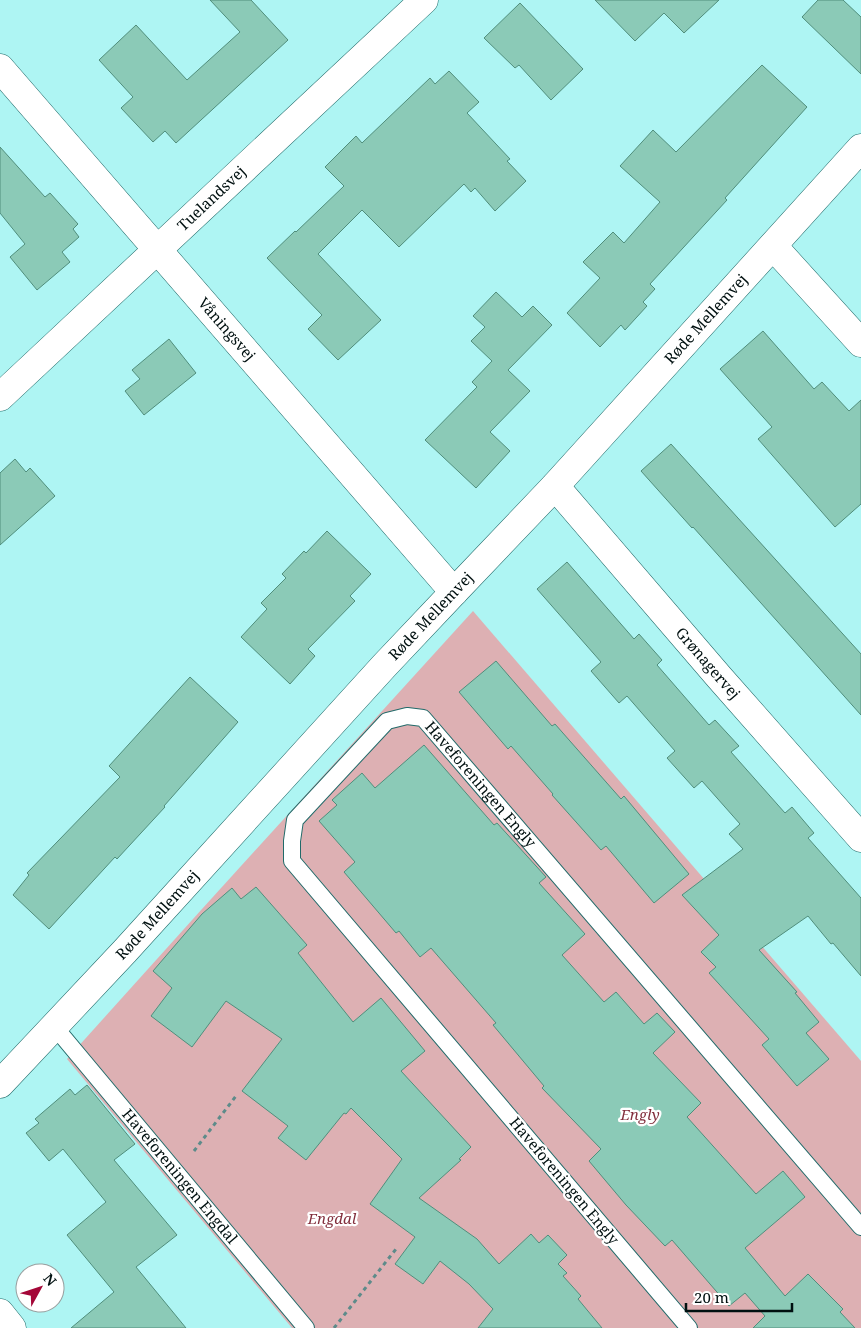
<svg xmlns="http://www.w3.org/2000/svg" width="861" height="1328" font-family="'Noto Serif',serif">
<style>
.green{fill:#ddb0b3}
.building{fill:#8bcab7;stroke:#508e7c}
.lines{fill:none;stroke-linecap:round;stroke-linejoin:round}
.service-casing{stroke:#216a69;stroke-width:18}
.minor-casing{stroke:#216a69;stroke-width:29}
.path{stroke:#5d8b8a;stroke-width:3;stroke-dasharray:4 4;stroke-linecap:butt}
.service{stroke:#fff;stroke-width:16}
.minor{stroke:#fff;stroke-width:28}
.labels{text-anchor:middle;stroke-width:4.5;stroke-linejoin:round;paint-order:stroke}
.street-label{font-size:15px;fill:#001010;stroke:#fff}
.park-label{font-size:15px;font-style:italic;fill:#822e3c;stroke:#fff}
</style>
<rect width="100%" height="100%" fill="#aef5f3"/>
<!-- green -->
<path class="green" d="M473 611 861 1061V1328H292L67 1059 202 909Z"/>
<!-- building -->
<path class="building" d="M210 0H251L288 40 176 143 165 131 153 142 121 108 133 97 99 60 136 25 187 80 240 32Z
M595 0H719L684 33 664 13 635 41Z
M818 0H843L861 17V74L802 17Z
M520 3 583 69 551 100 519 65 515 68 484 38Z
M762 65 807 107 725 198 727 200 650 284 655 289 643 302 647 306 625 330 621 325 600 347 567 313 600 278 583 262 613 232 624 243 660 202 620 166 653 130 676 152Z
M449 71 479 102 467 113 510 159 507 161 526 181 495 211 475 188 471 192 464 184 399 247 362 210 318 254 381 320 338 360 308 329 322 315 267 258 295 231 296 232 344 186 325 167 356 136 362 143 430 78 435 84Z
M0 147 45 197 50 193 78 224 73 229 79 237 62 252 70 262 37 290 10 257 25 244 0 213Z
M496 292 522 317 533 306 552 325 508 370 530 391 490 432 510 451 476 488 425 440 477 387 472 382 492 361 471 341 485 327 473 316Z
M763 331 814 389 822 382 849 411 861 400V504L835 527 758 439 772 427 720 369Z
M169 339 196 373 144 415 125 391 140 379 132 370Z
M671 444 861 654V715L693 527 692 528 641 471Z
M15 459 26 472 30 468 55 496 0 545V473Z
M327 531 371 574 350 596 355 601 308 649 315 656 290 684 241 637 267 609 261 603 286 578 282 574 304 551 306 553Z
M567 562 634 639 639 634 662 660 657 665 709 725 715 720 739 746 731 752 785 813 792 807 814 833 808 838 861 898V976L833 943 831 944 808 916 759 950 797 992 795 993 819 1022 806 1033 829 1059 797 1086 762 1045 769 1039 709 973 716 967 701 952 719 935 682 895 743 849 729 834 740 824 702 781 694 788 667 758 675 751 627 696 619 703 591 671 601 662 537 589Z
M496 661 552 726 555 724 621 799 624 796 689 874 654 903 606 846 601 850 552 795 553 794 511 746 508 749 459 692Z
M190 677 238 722 164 806 165 807 117 859 115 857 49 929 13 895 29 875 27 873 120 777 109 766Z
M424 745 494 825 497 823 546 877 539 883 585 934 562 955 604 1002 616 992 644 1024 657 1013 675 1032 653 1053 701 1103 687 1117 756 1194 783 1171 805 1197 745 1248 785 1296 808 1274 843 1309 840 1312 855 1328H753L765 1316 745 1293 729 1306 672 1240 665 1246 626 1205 589 1161 601 1149 542 1088 544 1086 493 1025 496 1023 431 948 420 957 399 931 396 933 344 872 355 862 319 821 337 805 332 800 362 773 375 788Z
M256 887 307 945 298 953 353 1022 381 998 425 1051 401 1071 471 1147 459 1159 461 1160 419 1198 477 1239 499 1264 531 1234 539 1243 548 1235 567 1255 558 1264 567 1273 563 1276 581 1296 578 1299 602 1328H478L493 1309 469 1284 440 1261 423 1284 395 1264 415 1237 370 1204 402 1159 351 1108 346 1114 344 1113 306 1160 278 1138 288 1126 242 1091 282 1039 226 1001 192 1047 151 1016 172 988 153 971 202 914 232 888 241 899Z
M87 1085 135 1144 114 1160 177 1235 136 1267 186 1328H71L114 1292 67 1235 106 1202 63 1149 49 1161 26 1133 39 1123 35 1119 70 1089 75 1095Z"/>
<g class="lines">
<!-- service casing -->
<g class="service-casing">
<g id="service">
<path id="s1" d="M54 1026 306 1328"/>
<path id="s2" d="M689 1328 292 861V841L295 820 387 721 407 716 423 718 861 1227"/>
</g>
</g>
<!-- minor casing -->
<g class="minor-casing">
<g id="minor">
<path id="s3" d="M0 68 454 592"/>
<path d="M773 246 861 343"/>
<path id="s4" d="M0 397 424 0"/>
<path id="s5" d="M555 486 719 677 861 838"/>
<path id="s6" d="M0 1084 125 951 384 666 454 592 555 486 861 148"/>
<path d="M0 1313 12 1328"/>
</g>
</g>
<!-- path -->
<path class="path" d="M194 1151 236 1096
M334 1328 396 1249"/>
<!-- service -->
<use href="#service" class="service"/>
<!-- minor -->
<use href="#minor" class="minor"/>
</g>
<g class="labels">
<!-- street labels -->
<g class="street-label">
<text dy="5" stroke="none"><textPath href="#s4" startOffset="290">Tuelandsvej</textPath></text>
<text dy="5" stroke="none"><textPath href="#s6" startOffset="1041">Røde Mellemvej</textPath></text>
<text dy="5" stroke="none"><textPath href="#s3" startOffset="346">Våningsvej</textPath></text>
<text dy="5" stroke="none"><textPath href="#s6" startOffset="636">Røde Mellemvej</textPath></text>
<text dy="5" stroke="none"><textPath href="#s5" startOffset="234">Grønagervej</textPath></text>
<text dy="5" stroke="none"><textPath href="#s2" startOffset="914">Haveforeningen Engly</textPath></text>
<text dy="5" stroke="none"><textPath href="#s6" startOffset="231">Røde Mellemvej</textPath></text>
<text dy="5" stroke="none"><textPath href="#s1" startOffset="196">Haveforeningen Engdal</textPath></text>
<text transform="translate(564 1181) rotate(50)" y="5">Haveforeningen Engly</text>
</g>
<!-- park labels -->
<g class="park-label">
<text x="640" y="1120">Engly</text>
<text x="332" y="1224">Engdal</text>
</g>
</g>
<!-- north arrow -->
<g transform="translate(40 1288) rotate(50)"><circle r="24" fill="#ffffff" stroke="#999f9f"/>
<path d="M0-4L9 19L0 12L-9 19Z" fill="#a40738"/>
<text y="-8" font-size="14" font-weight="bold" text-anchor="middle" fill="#001010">N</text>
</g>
<!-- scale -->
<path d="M686 1303v8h106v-8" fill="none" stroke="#001010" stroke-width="2.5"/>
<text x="694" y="1303" font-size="15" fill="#001010" stroke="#ffffff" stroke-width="4" paint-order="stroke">20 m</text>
</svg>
